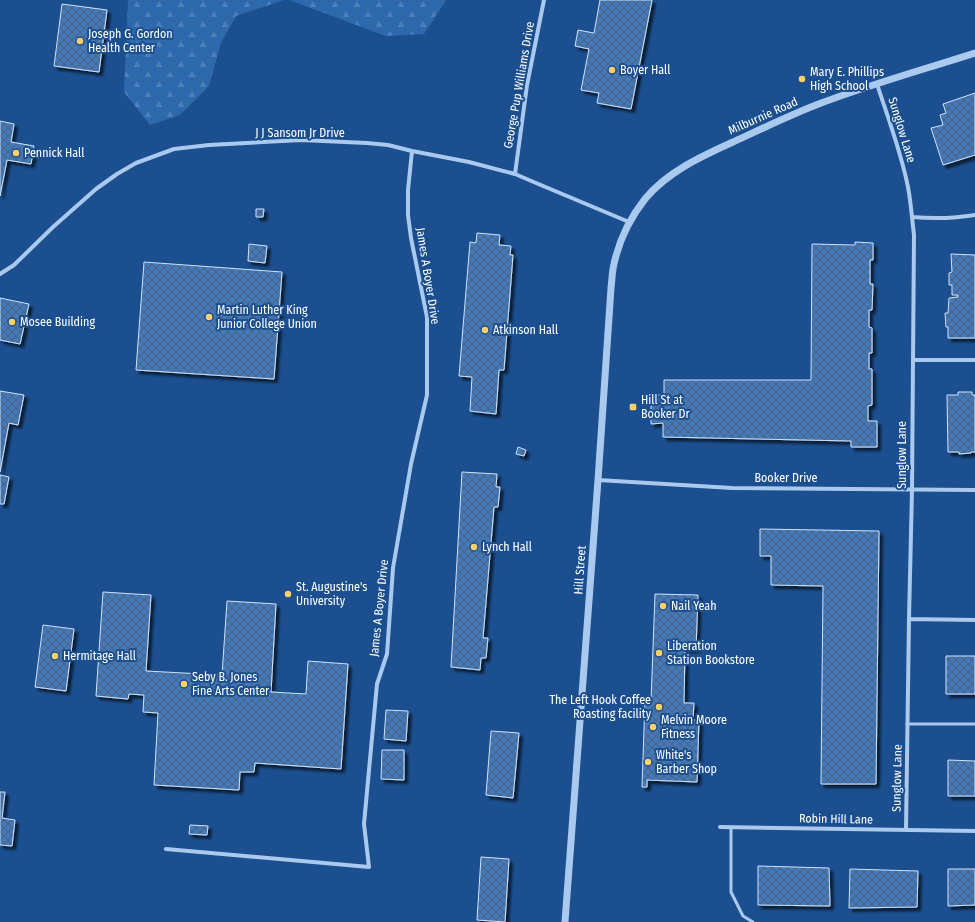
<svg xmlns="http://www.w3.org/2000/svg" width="975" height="922" font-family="'Fira Sans Condensed',sans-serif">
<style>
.forest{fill:url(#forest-firs)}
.building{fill:url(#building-cross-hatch);stroke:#cfe3fa;filter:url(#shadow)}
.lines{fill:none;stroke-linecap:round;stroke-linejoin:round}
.service{stroke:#a9c9ee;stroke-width:3}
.minor{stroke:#a9c9ee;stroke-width:4}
.tertiary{stroke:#a9c9ee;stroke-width:7}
.poi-dot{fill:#ffd166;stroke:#1b4f8f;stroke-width:1.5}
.labels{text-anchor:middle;stroke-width:4;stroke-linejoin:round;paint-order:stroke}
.poi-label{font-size:12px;fill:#fff;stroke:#1b4f8f;text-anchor:start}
.street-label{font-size:12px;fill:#fff;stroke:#1b4f8f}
</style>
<defs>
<pattern id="forest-firs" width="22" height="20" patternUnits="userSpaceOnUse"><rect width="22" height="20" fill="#2e69ad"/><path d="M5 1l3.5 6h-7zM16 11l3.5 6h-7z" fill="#4d80b9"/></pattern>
<pattern id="building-cross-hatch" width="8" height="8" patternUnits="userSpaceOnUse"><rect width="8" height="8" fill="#4478b7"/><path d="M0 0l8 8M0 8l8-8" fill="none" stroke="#486282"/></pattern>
<filter id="shadow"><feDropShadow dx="3.5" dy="3.5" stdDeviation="1" flood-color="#0009"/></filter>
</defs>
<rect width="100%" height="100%" fill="#1b4f8f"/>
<!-- forest -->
<path class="forest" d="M128 0H284L236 16 221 43 209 86 180 115 150 125 124 92Z
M289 0H446L424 34 386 36Z"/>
<!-- building -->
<path class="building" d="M600 0H652L631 109 597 103 599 93 581 90 589 49 575 46 578 30 594 33Z
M62 4 107 10 99 72 54 66Z
M975 93V155L943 165 931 128 943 125 940 115 946 113 943 104Z
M0 121 14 124 11 142 34 146 31 164 7 160 0 196Z
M256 209H264L263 217H256Z
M477 233 500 235 499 245 511 246 510 255H513L504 370H499L496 414 470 411 472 377 459 376 470 242 476 243Z
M855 242 873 243V260H870V284H873L872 310H869V327L872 328V353H869V369H872V405L868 406V421H877V447H851V441L663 437V423L651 424V395H664V380H811L812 244 855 245Z
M249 244 267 246 265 263 248 261Z
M951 254 975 255V338H948V327H946L945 313H948L949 298 958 297V295H952V285H949V273L952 272Z
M144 262 282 272 274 379 136 370Z
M0 298 29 304 20 344 0 340Z
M0 391 24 395 18 425 9 423 0 472Z
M958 392H972V395H975V452H971V453L959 454V452H948L947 395H958Z
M518 447 526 450 524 456 516 454Z
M462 472 497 474 496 487H500L498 507H494L483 638H488L486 658H481L480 670 451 667Z
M0 475 9 477 4 504H0Z
M760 529 879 531 876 784H821L823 586 771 585V556H760Z
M103 592 151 595 146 671 222 675 227 601 276 604 271 692 306 694 308 661 348 664 341 769 255 763 254 772H240L239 790 154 785 158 713 143 712 144 695 129 694 128 699 96 696Z
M655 594 698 595 696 649H685L684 703H694L693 720H699L697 782 647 780V787H642L645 700 651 701Z
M43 625 74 629 66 691 35 687Z
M946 656H975V694H946Z
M386 710 408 711 406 741 384 739Z
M491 731 519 733 513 798 486 795Z
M382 750H404V780L381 779Z
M948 760 975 761V796H948Z
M0 792H5L2 818 15 820 12 846 0 845Z
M190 825 208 826 207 835 189 834Z
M481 857 509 859 505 922 477 920Z
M758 866 829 868 830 906 758 905Z
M850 869 918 871 917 907 849 908Z
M948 869H975V905L948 906Z"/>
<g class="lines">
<!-- service -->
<path class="service" d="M907 724H975
M731 828V892L743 916 753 922"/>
<!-- minor -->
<path class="minor" d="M877 84C888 118 901 152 908 187 911 203 912 219 914 235L912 490 909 619 906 830
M515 174 527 85 544 0
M912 217C935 219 952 219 975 215
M0 274 14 265 53 227 96 189 117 174 136 163 174 149 209 145 301 140 367 143 388 145 412 151 469 162 515 174 536 183 629 222
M913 360H975
M598 480 732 488 975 490
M909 619 975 620
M720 827 975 831
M166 849 369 867 364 824 377 684 387 654 393 568 411 464 427 395V317L411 238 408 215V190L412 151"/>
<!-- tertiary -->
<path class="tertiary" d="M565 922 598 480 611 288C612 280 612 272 614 264 619 241 630 218 645 199 667 172 702 156 733 142 761 129 788 116 816 105 868 85 922 70 975 53"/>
</g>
<!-- markers -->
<g class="poi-dot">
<circle cx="80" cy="41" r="4"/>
<circle cx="612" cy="70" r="4"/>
<circle cx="802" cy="79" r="4"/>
<circle cx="16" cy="153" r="4"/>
<circle cx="209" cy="317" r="4"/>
<circle cx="12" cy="322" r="4"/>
<circle cx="485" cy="330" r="4"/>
<rect x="629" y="403" width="8" height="8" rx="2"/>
<circle cx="474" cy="547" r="4"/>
<circle cx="288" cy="594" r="4"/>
<circle cx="663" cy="606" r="4"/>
<circle cx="659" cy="653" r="4"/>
<circle cx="55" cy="656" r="4"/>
<circle cx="184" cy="684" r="4"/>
<circle cx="659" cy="707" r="4"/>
<circle cx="653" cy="727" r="4"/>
<circle cx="648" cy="762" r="4"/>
</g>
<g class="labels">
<!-- poi labels -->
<g class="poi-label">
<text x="88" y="38">Joseph G. Gordon<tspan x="88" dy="14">Health Center</tspan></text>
<text x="620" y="74">Boyer Hall</text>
<text x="810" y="76">Mary E. Phillips<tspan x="810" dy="14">High School</tspan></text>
<text x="24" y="157">Pennick Hall</text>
<text x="217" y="314">Martin Luther King<tspan x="217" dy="14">Junior College Union</tspan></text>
<text x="20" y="326">Mosee Building</text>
<text x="493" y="334">Atkinson Hall</text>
<text x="641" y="404">Hill St at<tspan x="641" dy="14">Booker Dr</tspan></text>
<text x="482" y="551">Lynch Hall</text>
<text x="296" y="591">St. Augustine's<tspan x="296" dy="14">University</tspan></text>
<text x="671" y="610">Nail Yeah</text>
<text x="667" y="650">Liberation<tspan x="667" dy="14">Station Bookstore</tspan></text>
<text x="63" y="660">Hermitage Hall</text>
<text x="192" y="681">Seby B. Jones<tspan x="192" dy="14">Fine Arts Center</tspan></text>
<text x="651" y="704" text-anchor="end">The Left Hook Coffee<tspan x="651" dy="14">Roasting facility</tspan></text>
<text x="661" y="724">Melvin Moore<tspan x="661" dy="14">Fitness</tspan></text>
<text x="656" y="759">White's<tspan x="656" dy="14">Barber Shop</tspan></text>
</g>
<!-- street labels -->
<g class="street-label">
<text transform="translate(519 85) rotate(-80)" y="4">George Pup Williams Drive</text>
<text transform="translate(763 116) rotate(-24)" y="4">Milburnie Road</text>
<text transform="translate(902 130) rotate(73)" y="4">Sunglow Lane</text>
<text x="300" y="137">J J Sansom Jr Drive</text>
<text transform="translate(428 276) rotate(81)" y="4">James A Boyer Drive</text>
<text transform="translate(902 455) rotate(-90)" y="4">Sunglow Lane</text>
<text x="786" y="482">Booker Drive</text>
<text transform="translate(580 570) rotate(-86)" y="4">Hill Street</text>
<text transform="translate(379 608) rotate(-84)" y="4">James A Boyer Drive</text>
<text transform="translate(897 778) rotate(-89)" y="4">Sunglow Lane</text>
<text transform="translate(836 819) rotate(1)" y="4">Robin Hill Lane</text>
</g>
</g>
</svg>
